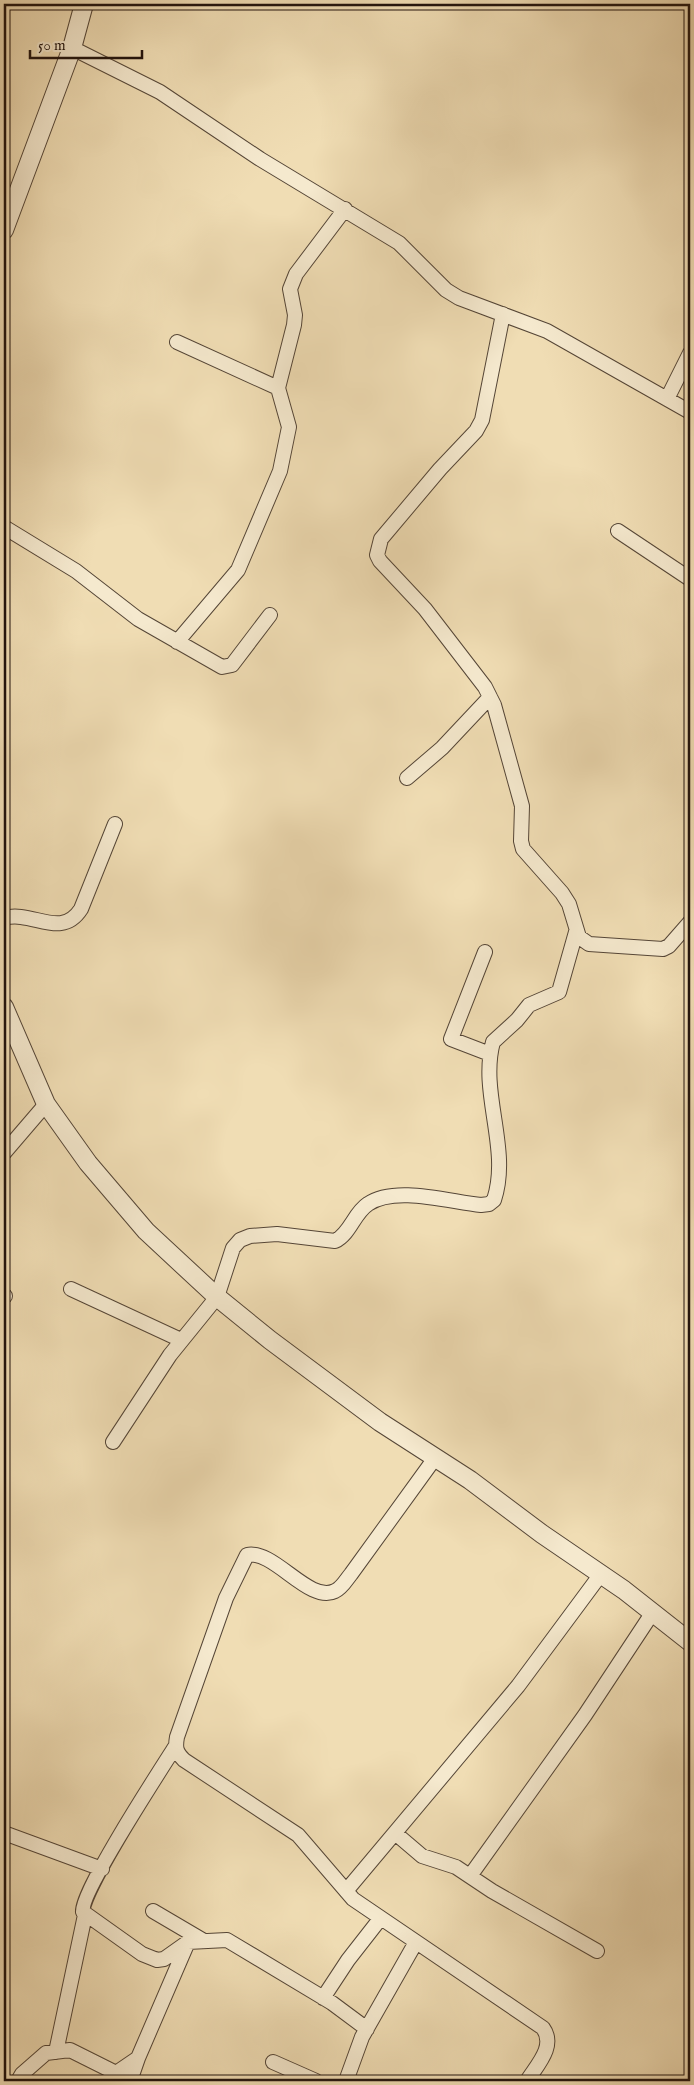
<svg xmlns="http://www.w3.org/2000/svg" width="694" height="2085" font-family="'IM FELL English',serif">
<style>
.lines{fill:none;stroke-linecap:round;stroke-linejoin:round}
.minor-casing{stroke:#554637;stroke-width:16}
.tertiary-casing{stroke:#554637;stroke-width:20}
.minor{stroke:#f5e9ce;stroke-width:14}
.tertiary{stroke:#f5e9ce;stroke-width:18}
</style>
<rect width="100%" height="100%" fill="#f0ddb4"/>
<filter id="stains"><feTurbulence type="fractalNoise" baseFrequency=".004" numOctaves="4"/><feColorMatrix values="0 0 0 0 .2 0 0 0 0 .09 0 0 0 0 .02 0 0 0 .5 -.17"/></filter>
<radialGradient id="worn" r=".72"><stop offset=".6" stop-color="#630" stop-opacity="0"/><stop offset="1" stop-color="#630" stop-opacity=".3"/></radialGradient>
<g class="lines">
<!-- minor casing -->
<g class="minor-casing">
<path id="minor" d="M72 48 160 92 260 159 399 243 446 290 459 298 547 331 690 412
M503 314 482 420 476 431 440 469 381 539 377 555 380 561 425 609 485 687 494 705 522 806 521 841 523 849 562 893 569 904 579 937 589 944 663 949 669 946 690 922
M177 342 278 388
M667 399 690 353
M4 527 76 571 138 619 222 667 232 665 270 615
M618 531 690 579
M177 642 238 570 280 471 289 427 278 388 294 325 295 315 290 289 296 274 345 209
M407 778 442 748 490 697
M4 918C33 910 61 940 81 909L115 824
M485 952 451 1039 490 1054
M4 1153 46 1104
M71 1289 181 1340
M4 1296H5
M113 1442 170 1355 217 1297 233 1248 240 1240 250 1236 277 1234 335 1241C350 1234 354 1213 368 1204 395 1185 450 1202 481 1205L489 1204 494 1200C511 1149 479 1093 493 1042L517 1020 529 1005 559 992 576 932
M435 1458 351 1574C346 1580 342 1588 335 1591 309 1604 274 1549 247 1555L226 1598 177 1737C175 1748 176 1752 184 1760L298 1835 353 1899 543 2028C556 2046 537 2065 527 2081
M175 1747C161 1769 79 1895 83 1912L142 1954 157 1960 164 1959 188 1942 227 1940 332 2003 367 2029
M4 1833 102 1869
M395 1833 422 1856 456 1867 492 1891 597 1951
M470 1876 585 1715 653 1612
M346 1891 518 1686 601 1574
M153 1911 204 1941
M323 1998 348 1960 380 1919
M56 2052 85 1915
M273 2062 316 2081
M18 2081 22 2074 46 2053 70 2050 116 2073 138 2058 188 1942
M130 2081 138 2058
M346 2081 362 2037 416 1942"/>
</g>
<!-- tertiary casing -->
<g class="tertiary-casing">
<path id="tertiary" d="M4 230 72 48 84 4
M4 1007 46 1104 88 1163 146 1231 217 1297 270 1340 380 1422 470 1480 542 1534 624 1590 690 1642"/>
</g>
<!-- minor -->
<use href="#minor" class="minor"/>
<!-- tertiary -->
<use href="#tertiary" class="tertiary"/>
</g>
<!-- margin -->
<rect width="694" height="2085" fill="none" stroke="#f0ddb4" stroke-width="20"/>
<rect x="5" y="5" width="684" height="2075" fill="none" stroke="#21130d" stroke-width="2.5"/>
<rect x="10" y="10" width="674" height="2065" fill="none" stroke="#21130d"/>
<!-- scale -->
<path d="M30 50v8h112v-8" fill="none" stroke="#21130d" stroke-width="2.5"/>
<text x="38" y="50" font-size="15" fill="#21130d" stroke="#f5e9ce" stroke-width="4" paint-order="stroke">50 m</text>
<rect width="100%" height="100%" filter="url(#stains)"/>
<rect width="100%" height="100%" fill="url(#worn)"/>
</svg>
